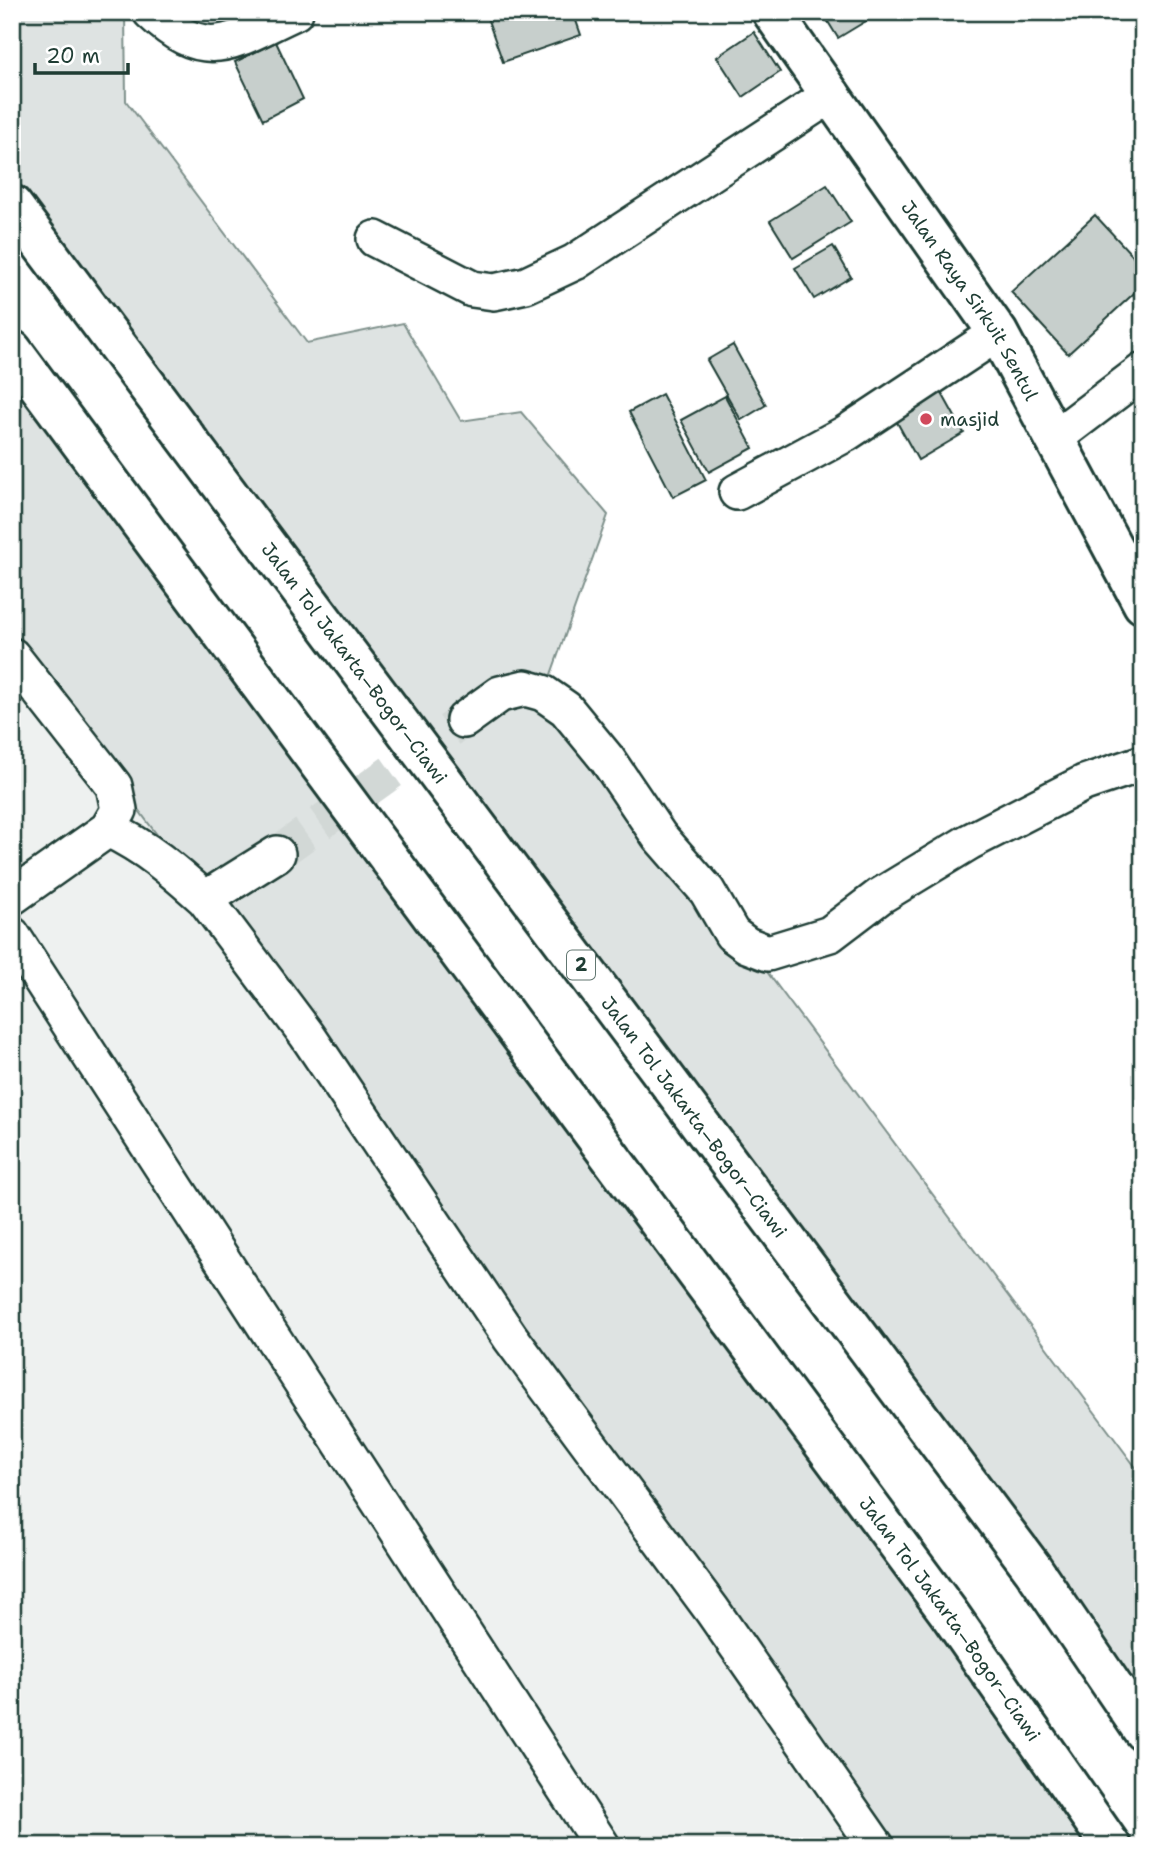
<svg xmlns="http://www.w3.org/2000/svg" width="1155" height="1858" font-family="'Shantell Sans',sans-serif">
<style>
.built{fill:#eef1f0}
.green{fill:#dee3e2;stroke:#7e908b;stroke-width:2}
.building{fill:#c7cfcc;stroke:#1f3d34;stroke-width:2}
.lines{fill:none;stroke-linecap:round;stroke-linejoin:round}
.minor-tunnel{stroke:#d2d8d6;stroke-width:35;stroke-dasharray:35 18;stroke-linecap:butt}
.minor-casing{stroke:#1f3d34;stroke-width:40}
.major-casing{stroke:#1f3d34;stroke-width:44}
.highway-casing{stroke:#1f3d34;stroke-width:44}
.minor{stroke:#fff;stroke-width:35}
.major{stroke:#fff;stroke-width:38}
.highway{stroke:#fff;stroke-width:38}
.poi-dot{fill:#d1495b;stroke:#fff;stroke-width:2.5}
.labels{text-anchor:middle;stroke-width:5;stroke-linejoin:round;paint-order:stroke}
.shield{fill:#fff;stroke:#627771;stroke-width:2}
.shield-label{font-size:18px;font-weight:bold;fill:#1f3d34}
.street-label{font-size:19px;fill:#1f3d34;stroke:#fff}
.poi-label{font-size:19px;fill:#1f3d34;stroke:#fff;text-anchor:start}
</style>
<rect width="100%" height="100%" fill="#fff"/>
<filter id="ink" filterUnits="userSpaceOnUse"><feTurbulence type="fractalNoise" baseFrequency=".0143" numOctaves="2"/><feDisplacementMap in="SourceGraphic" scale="14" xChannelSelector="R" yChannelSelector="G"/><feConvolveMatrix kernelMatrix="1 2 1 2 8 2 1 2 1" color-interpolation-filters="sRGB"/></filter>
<g filter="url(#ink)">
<!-- built -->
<path class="built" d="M12 635 145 802 867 1846H12Z"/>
<!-- green -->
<path class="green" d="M12 12H125L126 101 307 343 403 323 461 421 521 412 608 515 544 694 747 945 1143 1477V1732L12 205Z
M12 350 1108 1846H866L307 1035 12 641Z"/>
<!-- building -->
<path class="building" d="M485 12H538L541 19 560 12H573L581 35 503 62Z
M822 12H860L866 21 838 38Z
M754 32 780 72 743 97 717 57Z
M276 42 303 99 263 120 235 62Z
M827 185 851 222 793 258 770 221Z
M1095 215 1143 267V285L1068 354 1011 292Z
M833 246 851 277 814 299 795 268Z
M733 345 766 405 741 420 707 360Z
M934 379 964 433 918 460 888 406Z
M662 394 706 480 673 497 629 412Z
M725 396 753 448 709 472 681 420Z"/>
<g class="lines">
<!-- minor-tunnel -->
<path class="minor-tunnel" d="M277 854 464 720"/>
<!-- minor casing -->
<g class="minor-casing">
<path id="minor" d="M151 12C208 66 233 40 295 12
M375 239 472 289 494 292 526 285 575 262 832 94
M1056 437 1143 371
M737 492 845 434 998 333
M12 656 114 786 119 810 108 829 12 897
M464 720 500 694 525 688 543 693 566 709 607 759 659 836 707 891 732 934 747 945 768 953 830 934 880 896 969 842 1084 783 1143 763
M108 829C146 847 174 871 205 899L277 854
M205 899 307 1035 510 1337 712 1610 876 1846
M12 935 602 1846"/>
</g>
<!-- major casing -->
<g class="major-casing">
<g id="major">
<path id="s1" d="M772 12 998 333 1143 604"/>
</g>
</g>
<!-- highway casing -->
<g class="highway-casing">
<g id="highway">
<path id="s2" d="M12 205 1033 1569 1143 1731"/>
<path id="s3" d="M12 350 948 1612 1111 1846"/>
</g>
</g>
<!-- minor -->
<use href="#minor" class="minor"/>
<!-- major -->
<use href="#major" class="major"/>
<!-- highway -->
<use href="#highway" class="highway"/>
</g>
</g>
<!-- markers -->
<circle class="poi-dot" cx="926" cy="419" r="7"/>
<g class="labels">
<!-- shield labels -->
<rect class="shield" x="567" y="950.5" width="28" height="29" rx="5"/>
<g class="shield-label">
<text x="581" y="971">2</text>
</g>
<!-- street labels -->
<g class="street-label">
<text dy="7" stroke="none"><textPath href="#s1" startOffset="350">Jalan Raya Sirkuit Sentul</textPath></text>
<text dy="7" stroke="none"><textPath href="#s2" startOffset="572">Jalan Tol Jakarta–Bogor–Ciawi</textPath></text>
<text dy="7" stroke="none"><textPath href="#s2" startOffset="1139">Jalan Tol Jakarta–Bogor–Ciawi</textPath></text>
<text dy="7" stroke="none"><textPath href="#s3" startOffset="1578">Jalan Tol Jakarta–Bogor–Ciawi</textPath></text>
</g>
<!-- poi labels -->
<g class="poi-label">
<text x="940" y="426">masjid</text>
</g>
</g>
<!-- margin -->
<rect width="1155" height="1858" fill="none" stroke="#fff" stroke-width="42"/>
<rect x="21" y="21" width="1113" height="1816" fill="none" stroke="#1f3d34" stroke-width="2.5" filter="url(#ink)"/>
<!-- scale -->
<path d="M35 63v10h93v-10" fill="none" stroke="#1f3d34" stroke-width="3.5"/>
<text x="46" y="63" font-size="21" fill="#1f3d34" stroke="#ffffff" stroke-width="5" paint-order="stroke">20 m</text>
</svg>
